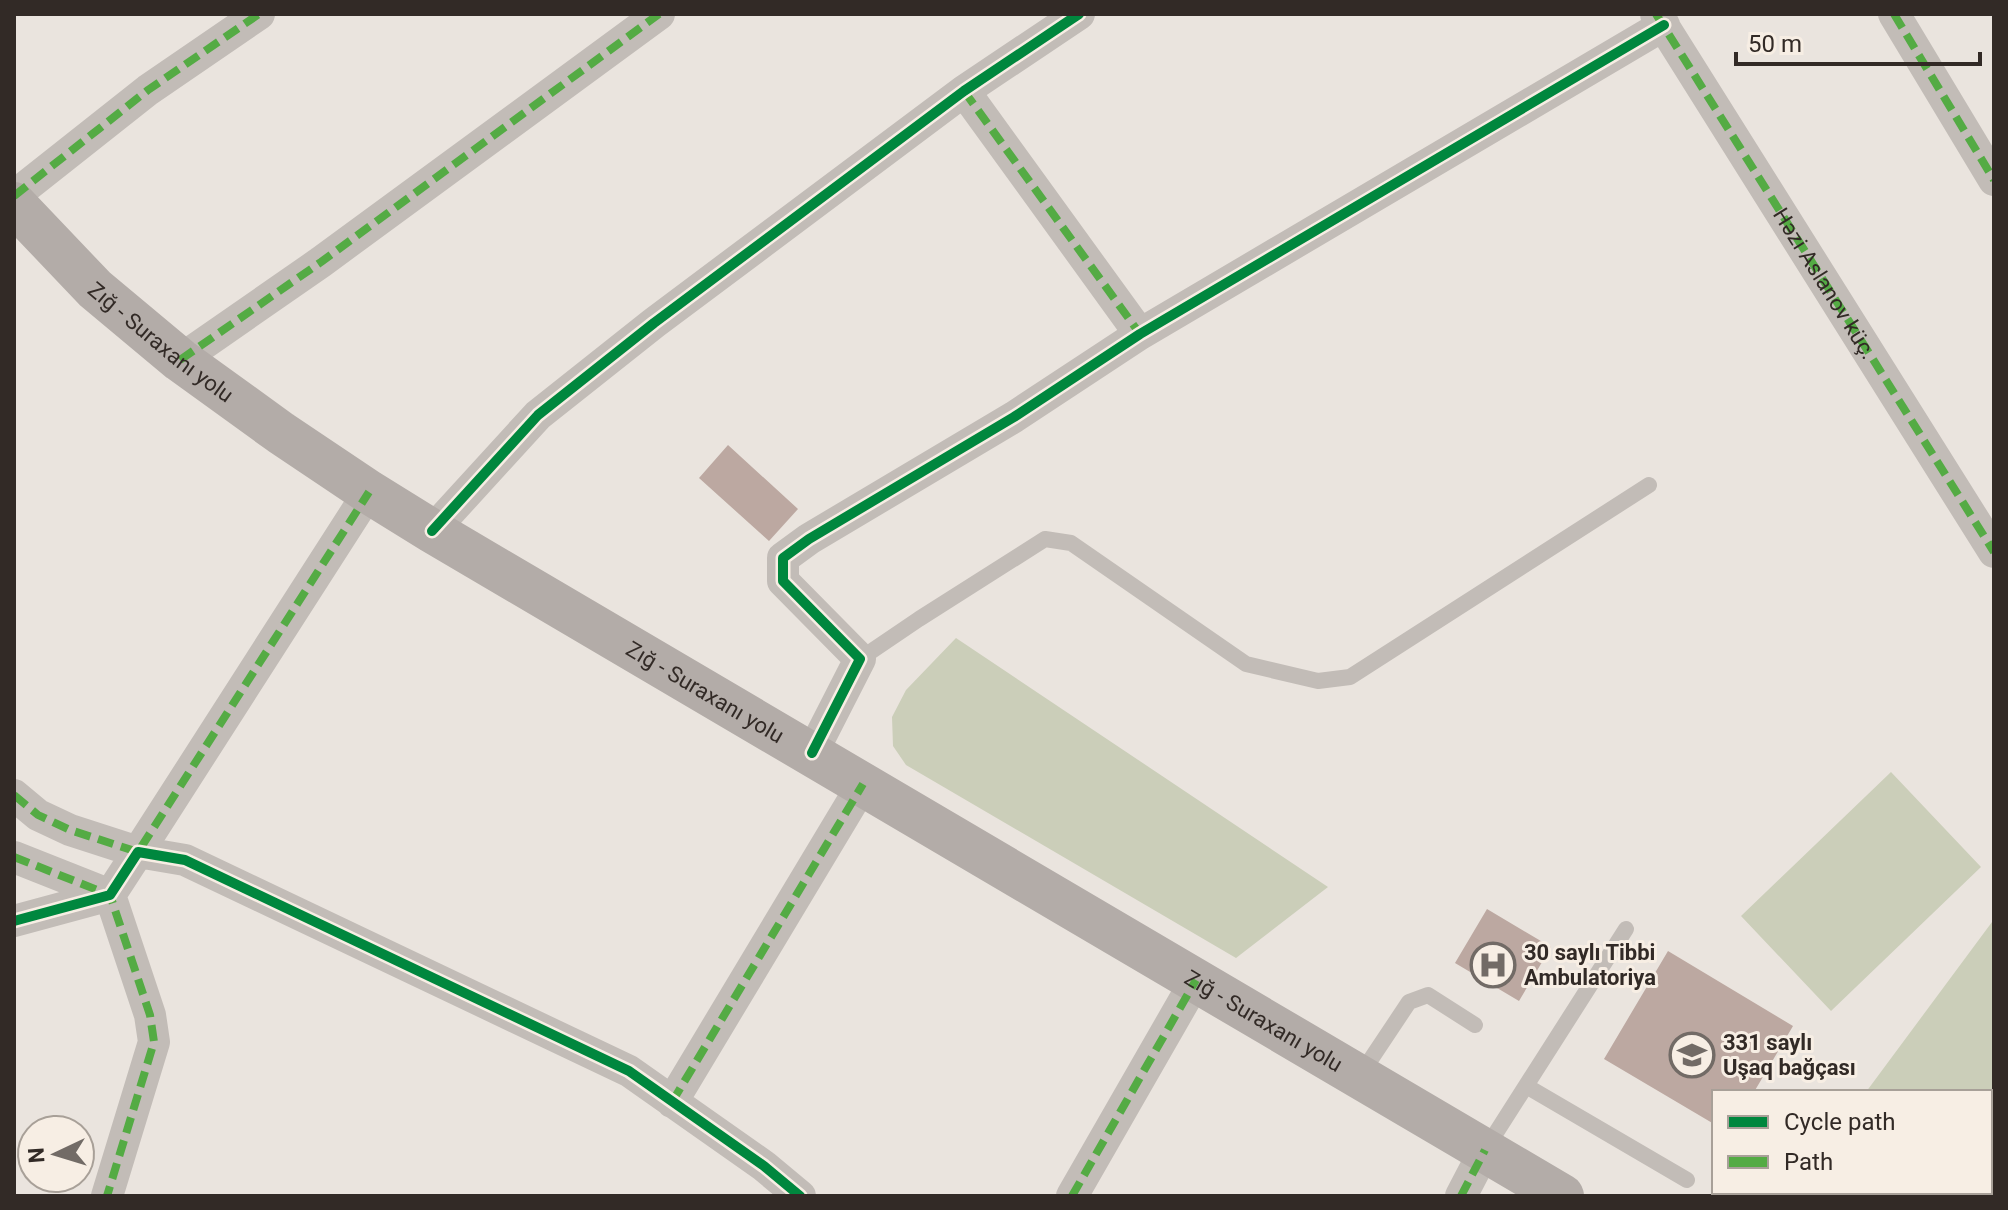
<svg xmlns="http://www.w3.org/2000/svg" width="2008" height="1210" font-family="Roboto,sans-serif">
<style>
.green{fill:#cbceb9}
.building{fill:#bca8a1}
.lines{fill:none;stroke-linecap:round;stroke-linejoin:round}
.service{stroke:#c2bcb7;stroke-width:16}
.minor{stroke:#c2bcb7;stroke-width:32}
.secondary{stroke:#b3aca8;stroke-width:44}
.quiet{stroke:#54ab44;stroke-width:8;stroke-dasharray:16 8;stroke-linecap:butt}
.cycleway-casing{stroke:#f7eee4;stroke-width:15}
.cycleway{stroke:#00873e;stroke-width:10}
.labels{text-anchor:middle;stroke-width:6;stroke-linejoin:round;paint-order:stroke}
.street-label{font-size:22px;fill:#322a26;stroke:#f7eee4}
.poi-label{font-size:22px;font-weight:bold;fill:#322a26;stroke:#f7eee4;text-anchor:start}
</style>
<rect width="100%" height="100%" fill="#eae4de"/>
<!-- green -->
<path class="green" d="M956 638 1328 887 1236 958 906 765 893 746 892 717 906 690Z
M1891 772 1981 867 1831 1011 1741 916Z
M1992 922 1994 923V1101L1990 1107V1092H1866Z"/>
<!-- building -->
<path class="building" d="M728 445 798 509 769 541 699 478Z
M1487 909 1551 947 1519 1001 1455 963Z
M1668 951 1793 1026 1754 1092H1714V1124L1604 1059Z"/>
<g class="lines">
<!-- service -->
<path class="service" d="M860 659 919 619 1045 539 1071 543 1246 664 1318 681 1350 677 1649 485
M1361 1074 1409 1002 1428 995 1475 1025
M1526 1086 1687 1180
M1485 1150 1626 929
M1916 1196 1919 1192"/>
<!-- minor -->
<path class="minor" d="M1656 14 1994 552
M1894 14 1994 180
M964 91 1140 334
M14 196 148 90 259 14
M180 360 321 262 659 14
M432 531 538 415 654 323 964 91 1079 14
M812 753 860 659 783 581V558L809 539 1014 417 1140 334 1664 25
M14 795 38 815 70 830 138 852 369 492
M14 857 110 895 150 1015 154 1042 107 1196
M14 921 110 895 138 852 185 860 629 1071 764 1166 800 1196
M672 1102 863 784
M1072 1196 1196 980
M1461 1196 1485 1150"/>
<!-- secondary -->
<path class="secondary" id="s1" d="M14 204 95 289 180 360 281 433 369 492 432 531 1562 1196"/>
<!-- quiet -->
<g class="quiet">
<path id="s2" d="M1656 14 1994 552"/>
<path d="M1894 14 1994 180"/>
<path d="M964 91 1140 334"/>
<path d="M14 196 148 90 259 14"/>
<path d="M180 360 321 262 659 14"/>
<path d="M14 795 38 815 70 830 138 852 369 492"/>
<path d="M14 857 110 895 150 1015 154 1042 107 1196"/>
<path d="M672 1102 863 784"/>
<path d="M1072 1196 1196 980"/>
<path d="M1461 1196 1485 1150"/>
</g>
<!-- cycleway casing -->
<g class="cycleway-casing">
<path id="cycleway" d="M432 531 538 415 654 323 964 91 1079 14
M812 753 860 659 783 581V558L809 539 1014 417 1140 334 1664 25
M14 921 110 895 138 852 185 860 629 1071 764 1166 800 1196"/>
</g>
<!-- cycleway -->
<use href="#cycleway" class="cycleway"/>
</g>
<!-- icons -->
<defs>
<g id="hospital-ring" transform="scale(2.3)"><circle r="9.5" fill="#f7eee4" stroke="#726b66" stroke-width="1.5"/><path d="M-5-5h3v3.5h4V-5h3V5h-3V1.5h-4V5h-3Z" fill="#726b66"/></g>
<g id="school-ring" transform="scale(2.3)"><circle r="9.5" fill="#f7eee4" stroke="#726b66" stroke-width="1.5"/><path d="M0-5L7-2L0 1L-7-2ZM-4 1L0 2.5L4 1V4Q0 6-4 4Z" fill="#726b66"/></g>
</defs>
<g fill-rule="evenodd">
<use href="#hospital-ring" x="1493" y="965"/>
<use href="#school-ring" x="1692" y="1055"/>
</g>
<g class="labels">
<!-- street labels -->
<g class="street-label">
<text dy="8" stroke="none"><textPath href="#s2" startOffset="318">Həzi Aslanov küç.</textPath></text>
<text dy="8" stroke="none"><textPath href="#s1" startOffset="202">Zığ - Suraxanı yolu</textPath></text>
<text dy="8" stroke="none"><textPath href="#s1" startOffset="850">Zığ - Suraxanı yolu</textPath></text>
<text dy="8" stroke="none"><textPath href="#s1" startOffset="1498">Zığ - Suraxanı yolu</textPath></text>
</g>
<!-- poi labels -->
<g class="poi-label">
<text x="1524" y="960">30 saylı Tibbi<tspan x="1524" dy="25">Ambulatoriya</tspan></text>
<text x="1723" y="1050">331 saylı<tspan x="1723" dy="25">Uşaq bağçası</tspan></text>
</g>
</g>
<!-- border -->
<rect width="2008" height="1210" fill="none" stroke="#322a26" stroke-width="32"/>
<!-- legend -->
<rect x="1712" y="1090" width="280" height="104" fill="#f7eee4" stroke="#a8a098" stroke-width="2"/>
<rect x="1728" y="1116" width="40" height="12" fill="#00873e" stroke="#a8a098" stroke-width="2"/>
<text x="1784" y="1130" font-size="24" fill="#322a26">Cycle path</text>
<rect x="1728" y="1156" width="40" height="12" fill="#54ab44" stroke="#a8a098" stroke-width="2"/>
<text x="1784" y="1170" font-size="24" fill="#322a26">Path</text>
<!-- north arrow -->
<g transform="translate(56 1154) rotate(266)"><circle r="38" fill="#f7eee4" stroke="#a8a098" stroke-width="2"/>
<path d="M0-6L14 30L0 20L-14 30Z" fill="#726b66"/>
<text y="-12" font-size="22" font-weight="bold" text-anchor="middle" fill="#322a26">N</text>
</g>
<!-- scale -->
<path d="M1736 52v12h244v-12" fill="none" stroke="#322a26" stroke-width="4"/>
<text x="1748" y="52" font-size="24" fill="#322a26" stroke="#f7eee4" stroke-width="6" paint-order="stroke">50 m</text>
</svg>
